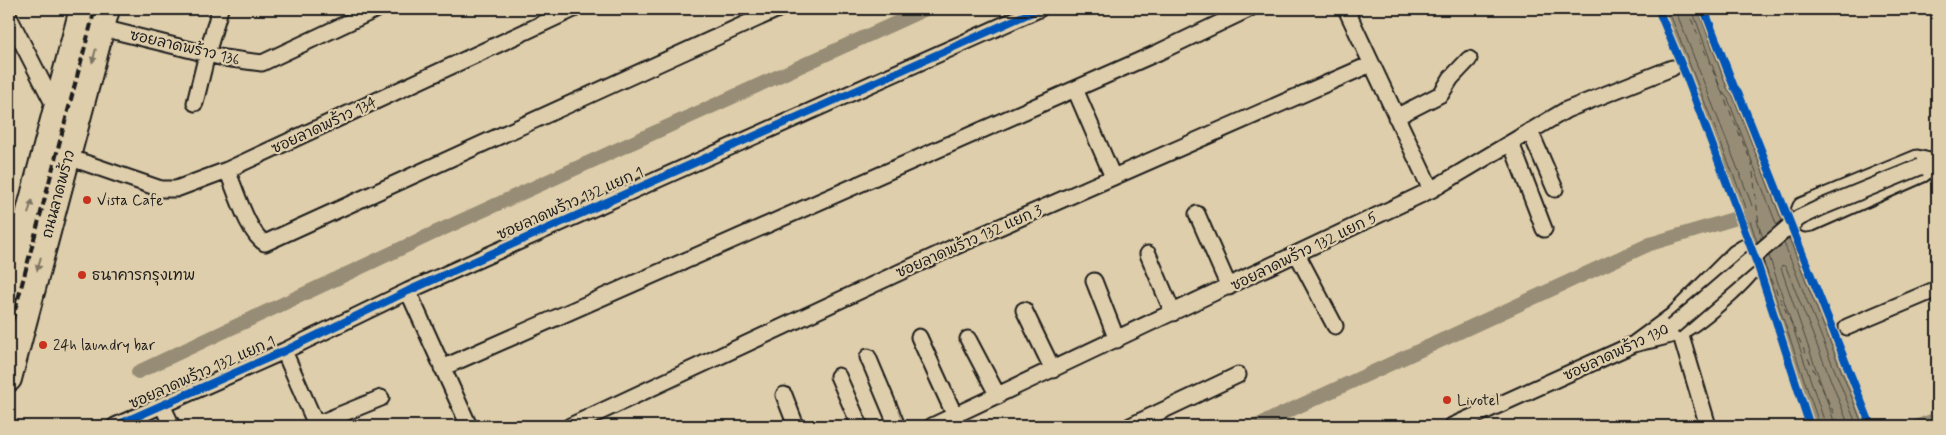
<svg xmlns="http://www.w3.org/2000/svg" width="1946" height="435" font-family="Mynerve,'Playpen Sans Thai',sans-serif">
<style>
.water{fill:#978d76;stroke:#666052}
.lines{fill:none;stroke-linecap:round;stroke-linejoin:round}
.shore{stroke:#4d4940;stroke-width:1}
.canal{stroke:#978d76;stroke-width:14}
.ferry{stroke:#413e37;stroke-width:1;stroke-dasharray:6 5;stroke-linecap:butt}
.minor-casing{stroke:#1c1c1c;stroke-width:19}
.primary-casing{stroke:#1c1c1c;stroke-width:28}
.minor{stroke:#dfceab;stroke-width:15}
.primary{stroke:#dfceab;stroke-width:24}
.rail{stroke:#1c1c1c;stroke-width:4;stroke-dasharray:8 4;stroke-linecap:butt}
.minor-bridge-casing{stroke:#1c1c1c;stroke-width:19;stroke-linecap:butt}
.minor-bridge{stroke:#dfceab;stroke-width:15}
.cycleway-casing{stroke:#dfceab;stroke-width:11}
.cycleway{stroke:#0057b8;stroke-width:8}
.oneway{fill:#7e7564}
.poi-dot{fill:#c8321e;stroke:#dfceab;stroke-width:2}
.labels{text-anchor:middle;stroke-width:4.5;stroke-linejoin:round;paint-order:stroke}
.street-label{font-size:15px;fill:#1c1c1c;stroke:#dfceab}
.poi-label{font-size:15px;fill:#1c1c1c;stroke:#dfceab;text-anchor:start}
</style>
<rect width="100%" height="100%" fill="#dfceab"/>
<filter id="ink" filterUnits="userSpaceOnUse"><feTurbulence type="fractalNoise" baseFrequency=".02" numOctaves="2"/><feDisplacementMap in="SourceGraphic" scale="10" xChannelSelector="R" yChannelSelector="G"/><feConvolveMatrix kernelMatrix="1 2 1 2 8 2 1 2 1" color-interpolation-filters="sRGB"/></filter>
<g filter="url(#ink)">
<!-- water -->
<path class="water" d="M1663 9H1702L1732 86 1738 93 1869 426H1815L1739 204Z"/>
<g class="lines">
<!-- shore -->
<path class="shore" d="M1668 9 1744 202 1757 242
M1675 9 1750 200 1763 238
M1692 9 1721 90 1728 99 1777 226
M1698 9 1727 88 1733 96 1782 221
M1789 238 1863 426
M1784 243 1857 426
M1769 256 1826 426
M1763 260 1820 426
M1834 426 1833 418 1781 268 1782 265 1786 267 1849 426"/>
<!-- canal -->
<path class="canal" d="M138 372 434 233 926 9
M1256 426 1650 244 1760 211
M1918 426 1937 419"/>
<!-- ferry -->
<path class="ferry" d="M1687 9 1752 164 1761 242
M1763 258 1764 265 1840 426"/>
<!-- minor casing -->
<g class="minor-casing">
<path id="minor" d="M1346 9 1431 190
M9 17 56 109
M102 28 224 58 262 63 377 9
M1075 89 1113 177
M195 103 207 54 220 9
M1396 117 1441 94 1451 78 1469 59
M1530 131 1555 189
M1511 143 1544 229
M68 157 161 189H176L227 170 574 9
M1917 158 1934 162 1923 174 1812 223 1806 224 1799 211 1801 206Z
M227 170C235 188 248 234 265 243L778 9
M1197 214 1229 287
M1743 248 1752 256 1755 266C1746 282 1696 325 1679 332 1665 338 1648 340 1634 344L1672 316 1735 253Z
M1148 254 1173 313
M1297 254 1335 326
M1094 281 1117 340
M408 291 469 426
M1024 310 1053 370
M1847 327 1937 289
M1680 332 1708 426
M919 337 955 416
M968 339 998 396
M284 351 314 420 322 422 381 398
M868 357 897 426
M442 368 1159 52 1249 9
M838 376 860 426
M784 395 796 426
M162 405 172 426
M115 426 284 351 408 291 1039 9
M570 426 954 247 1371 64
M932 426 1431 190 1566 110 1672 68
M1130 426 1238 375
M1452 426 1643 340"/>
</g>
<!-- primary casing -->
<g class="primary-casing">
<path id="primary" d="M9 288 82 9
M9 379 107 9"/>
</g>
<!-- minor -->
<use href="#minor" class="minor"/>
<!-- primary -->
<use href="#primary" class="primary"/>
<!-- rail -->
<path class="rail" d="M9 333 95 9"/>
<!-- minor-bridge casing -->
<g class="minor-bridge-casing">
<path id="minor-bridge" d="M1672 327 1799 218 1822 207 1920 167"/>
</g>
<!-- minor-bridge -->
<use href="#minor-bridge" class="minor-bridge"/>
<!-- cycleway casing -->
<g class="cycleway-casing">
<path id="cycleway" d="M1658 9 1687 78 1758 266 1810 426
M1704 9 1734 87 1738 92 1871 426
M115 426 284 351 408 291 1039 9"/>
</g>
<!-- cycleway -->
<use href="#cycleway" class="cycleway"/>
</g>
<!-- one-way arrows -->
<defs><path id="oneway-solid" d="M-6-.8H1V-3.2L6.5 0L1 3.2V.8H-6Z" transform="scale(1.25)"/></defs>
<g class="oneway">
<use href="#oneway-solid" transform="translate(94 56) rotate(105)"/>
<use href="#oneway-solid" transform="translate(30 207) rotate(-75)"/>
<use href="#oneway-solid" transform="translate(39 264) rotate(105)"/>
</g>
</g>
<!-- markers -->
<g class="poi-dot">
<circle cx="87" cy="200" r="5"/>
<circle cx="82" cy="275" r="5"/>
<circle cx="43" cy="345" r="5"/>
<circle cx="1447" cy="400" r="5"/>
</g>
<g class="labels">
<!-- street labels -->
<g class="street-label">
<text transform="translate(185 47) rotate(13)" y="5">ซอยลาดพร้าว 136</text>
<text transform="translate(324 125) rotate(-25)" y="5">ซอยลาดพร้าว 134</text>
<text transform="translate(58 194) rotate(-75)" y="5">ถนนลาดพร้าว</text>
<text transform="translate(570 203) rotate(-24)" y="5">ซอยลาดพร้าว 132 แยก 1</text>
<text transform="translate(969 241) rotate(-24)" y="5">ซอยลาดพร้าว 132 แยก 3</text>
<text transform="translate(1304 251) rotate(-26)" y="5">ซอยลาดพร้าว 132 แยก 5</text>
<text transform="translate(1616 352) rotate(-25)" y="5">ซอยลาดพร้าว 130</text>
<text transform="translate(202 372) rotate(-24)" y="5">ซอยลาดพร้าว 132 แยก 1</text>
</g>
<!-- poi labels -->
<g class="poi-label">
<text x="97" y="205">Vista Cafe</text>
<text x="92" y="280">ธนาคารกรุงเทพ</text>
<text x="53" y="350">24h laundry bar</text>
<text x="1457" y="405">Livotel</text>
</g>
</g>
<!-- margin -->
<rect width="1946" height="435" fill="none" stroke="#dfceab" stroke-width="30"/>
<rect x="15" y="15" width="1916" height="405" fill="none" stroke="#1c1c1c" stroke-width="2" filter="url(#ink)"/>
</svg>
